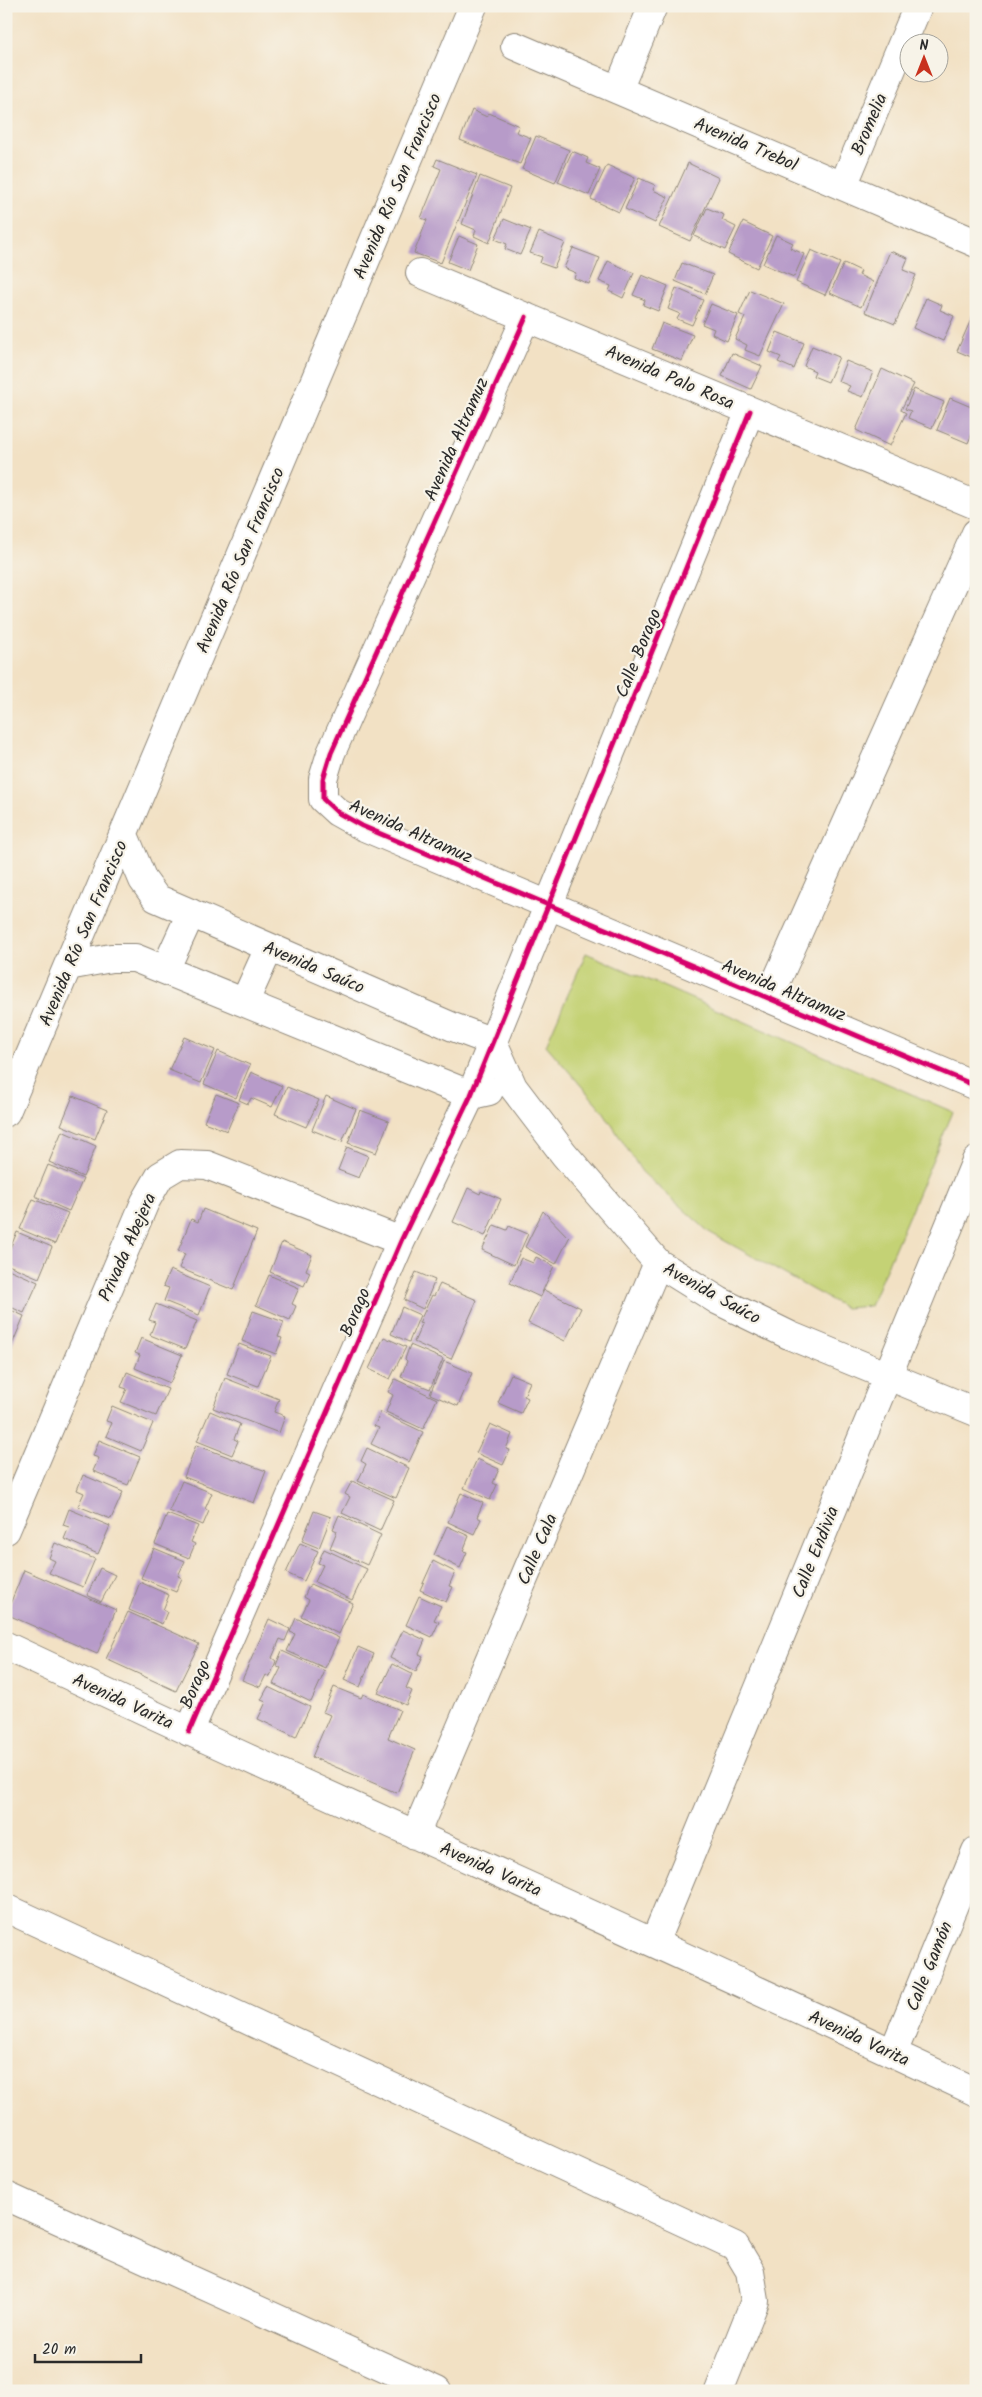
<svg xmlns="http://www.w3.org/2000/svg" width="982" height="2397" font-family="Kalam,sans-serif">
<style>
.green{fill:#c4d275;stroke:#787e50}
.building{fill:#b79bc9}
.lines{fill:none;stroke-linecap:round;stroke-linejoin:round}
.minor-casing{stroke:#8e8678;stroke-width:30}
.minor{stroke:#fff;stroke-width:28}
.cycleway-casing{stroke:#f7f3e8;stroke-width:8}
.cycleway{stroke:#d6006c;stroke-width:5}
.labels{text-anchor:middle;stroke-width:4.5;stroke-linejoin:round;paint-order:stroke}
.street-label{font-size:18px;fill:#2b2b2b;stroke:#f7f3e8}
</style>
<rect width="100%" height="100%" fill="#f7f3e8"/>
<filter id="ink" filterUnits="userSpaceOnUse"><feTurbulence type="fractalNoise" baseFrequency=".02" numOctaves="2"/><feDisplacementMap in="SourceGraphic" scale="10" xChannelSelector="R" yChannelSelector="G"/><feConvolveMatrix kernelMatrix="1 2 1 2 8 2 1 2 1" color-interpolation-filters="sRGB"/></filter>
<filter id="wash" filterUnits="userSpaceOnUse"><feTurbulence type="fractalNoise" baseFrequency=".0096" numOctaves="4" result="noise"/><feDisplacementMap in="SourceGraphic" scale="20" xChannelSelector="R" yChannelSelector="G"/><feGaussianBlur stdDeviation="1.12" result="paint"/><feColorMatrix in="noise" values="0 0 0 0 0 0 0 0 0 0 0 0 0 0 0 0 0 1.4 0 .05"/><feComposite in="paint" operator="in"/></filter>
<g filter="url(#wash)">
<rect width="100%" height="100%" fill="#f2e1c4"/>
<!-- green -->
<path class="green" d="M586 953 953 1112 870 1306 845 1308 709 1232 642 1172 603 1111 546 1045Z"/>
<g id="blocks">
<!-- building -->
<path class="building" d="M472 110 487 117 489 113 519 126 516 132 531 138 520 164 460 140Z
M536 136 569 150 555 183 522 169Z
M572 151 588 158 586 163 600 169 589 195 558 182Z
M437 159 477 175 441 263 414 253 427 220 421 218 441 169 434 166Z
M688 163 719 178 690 241 659 227Z
M607 165 635 178 619 212 591 199Z
M480 176 510 188 489 243 474 236 476 230 462 224Z
M639 178 655 185 653 190 668 197 655 223 625 209Z
M707 208 724 215 722 220 736 227 725 250 694 236Z
M504 219 531 230 520 255 505 249 507 244 495 239Z
M743 222 772 236 757 268 728 254Z
M539 232 565 243 554 268 540 263 542 257 530 253Z
M776 235 793 243 790 248 804 254 794 277 763 264Z
M459 236 478 244 468 270 448 262Z
M573 248 600 258 589 284 574 278 576 273 564 268Z
M811 250 840 263 825 295 796 282Z
M890 251 908 258 903 270 916 275 895 324 865 312Z
M608 261 634 273 623 298 609 291 611 286 599 281Z
M682 263 713 275 705 294 675 281Z
M844 263 861 271 859 275 873 282 861 307 830 293Z
M642 275 668 286 658 311 643 305 645 300 633 295Z
M676 288 703 300 692 325 677 319 680 314 668 309Z
M750 290 784 304 760 356 745 350 747 345 735 339 745 317 739 314Z
M926 298 942 305 940 310 954 316 943 341 913 328Z
M711 304 738 315 727 341 712 334 714 329 702 324Z
M973 315 976 316V359L957 351Z
M662 323 693 335 682 361 652 349Z
M777 332 804 343 794 369 778 362 781 357 769 352Z
M812 346 839 357 828 382 813 376 815 371 804 366Z
M732 353 762 366 751 389 722 376Z
M846 361 873 372 863 397 847 391 850 386 838 381Z
M882 369 914 384 901 410 906 413 890 446 856 430Z
M914 389 944 402 932 428 908 418 911 411 905 409Z
M950 398 976 409V424L968 443 937 430Z
M184 1037 215 1050 201 1083 169 1070Z
M218 1051 250 1065 236 1098 204 1084Z
M251 1072 282 1086 272 1107 251 1098 248 1104 239 1100Z
M287 1087 319 1100 306 1127 275 1114Z
M216 1094 239 1103 227 1131 204 1122Z
M73 1096 107 1110 95 1139 61 1125Z
M326 1096 356 1109 342 1142 312 1130Z
M360 1110 389 1121 376 1153 348 1143Z
M62 1131 96 1146 83 1177 49 1162Z
M347 1147 368 1156 359 1178 338 1170Z
M48 1165 83 1179 69 1211 35 1196Z
M468 1188 480 1194 481 1191 501 1199 485 1236 453 1222Z
M33 1199 68 1213 55 1244 20 1229Z
M203 1209 257 1231 233 1290 179 1268 185 1254 178 1251 191 1219 198 1222Z
M543 1211 569 1238 556 1264 525 1247Z
M494 1225 507 1230 509 1226 528 1234 514 1265 482 1250Z
M17 1232 52 1247 39 1278 6 1264V1258Z
M282 1242 312 1255 306 1270 310 1272 304 1286 270 1272Z
M536 1257 554 1266 540 1297 510 1283 521 1258 533 1263Z
M6 1268 38 1282 24 1313 6 1305Z
M170 1270 210 1287 199 1315 164 1301 169 1288 163 1286Z
M416 1272 435 1280 423 1309 404 1300Z
M269 1275 299 1288 292 1304 296 1306 290 1320 256 1305Z
M440 1284 477 1300 451 1359 414 1342 422 1324 419 1323 432 1295 434 1296Z
M544 1290 581 1308 565 1341 528 1323Z
M156 1304 197 1321 185 1349 150 1335 155 1322 149 1320Z
M402 1307 420 1315 409 1342 391 1334Z
M6 1308 24 1316 11 1347 6 1344Z
M253 1311 284 1322 278 1337 282 1338 276 1354 242 1341Z
M384 1337 406 1347 390 1379 369 1369Z
M141 1338 182 1355 170 1383 135 1368 140 1355 135 1353Z
M239 1344 271 1356 258 1386 227 1374Z
M410 1345 443 1359 430 1389 401 1377 407 1361 405 1359Z
M6 1347 12 1349 6 1363Z
M444 1361 472 1373 458 1406 430 1394Z
M127 1372 168 1389 156 1416 121 1402 127 1389 121 1387Z
M511 1374 530 1382 524 1396 528 1398 521 1413 498 1403Z
M225 1378 279 1399 274 1412 285 1416 279 1433 213 1408Z
M395 1379 437 1399 423 1429 386 1412 393 1395 388 1392Z
M112 1406 153 1423 141 1451 106 1436 112 1423 106 1421Z
M210 1411 240 1424 234 1439 238 1441 232 1455 197 1441Z
M381 1412 423 1432 409 1462 371 1444 379 1428 374 1426Z
M490 1424 512 1434 506 1449 510 1450 503 1465 476 1453Z
M99 1440 140 1457 128 1485 93 1471 99 1458 93 1456Z
M196 1445 266 1471 254 1503 184 1477Z
M367 1448 409 1468 396 1498 358 1481 366 1464 361 1461Z
M477 1459 499 1469 493 1483 497 1485 490 1500 464 1488Z
M83 1475 123 1492 111 1519 78 1506 84 1493 77 1490Z
M182 1481 212 1493 205 1509 209 1511 203 1525 169 1511Z
M352 1481 394 1500 380 1531 342 1513 350 1497 345 1494Z
M461 1493 483 1503 477 1517 481 1519 474 1534 448 1522Z
M69 1509 110 1526 98 1554 64 1539 69 1527 63 1525Z
M314 1511 331 1517 319 1548 302 1541Z
M167 1514 198 1526 191 1542 195 1544 189 1558 155 1544Z
M339 1515 381 1535 367 1565 330 1548 337 1531 333 1529Z
M447 1526 469 1536 463 1551 467 1552 460 1568 434 1555Z
M55 1543 95 1559 83 1587 49 1573 55 1561 49 1558Z
M300 1543 318 1551 304 1581 286 1573Z
M154 1548 185 1561 178 1576 182 1578 176 1592 141 1578Z
M324 1549 367 1569 352 1600 315 1582 323 1565 318 1563Z
M433 1561 455 1572 449 1586 453 1587 446 1602 420 1590Z
M100 1568 115 1575 101 1602 87 1595Z
M24 1570 116 1610 97 1654 6 1614Z
M140 1582 169 1595 163 1610 167 1612 162 1624 129 1610Z
M310 1584 353 1603 339 1634 301 1616 309 1600 304 1597Z
M419 1596 441 1606 434 1620 439 1622 432 1637 406 1625Z
M128 1612 199 1644 176 1691 106 1659Z
M296 1618 339 1638 325 1668 287 1651 295 1634 290 1632Z
M269 1619 290 1629 285 1641 280 1639 272 1658 276 1661 270 1677 266 1675 260 1687 242 1680Z
M403 1630 425 1640 419 1654 423 1656 416 1671 390 1658Z
M358 1647 374 1654 360 1687 344 1680Z
M282 1651 325 1671 311 1702 273 1684 281 1668 276 1665Z
M392 1664 412 1674 406 1688 412 1691 406 1705 378 1693Z
M268 1687 310 1707 296 1737 258 1719 266 1702 261 1700Z
M334 1687 361 1698 363 1694 400 1710 388 1738 415 1750 397 1793 312 1757 330 1715 323 1712Z"/>
</g>
</g>
<g filter="url(#ink)">
<use href="#blocks" fill-opacity="0" stroke="#8e8678" stroke-width="1"/>
<g class="lines">
<!-- minor casing -->
<g class="minor-casing">
<path id="minor" d="M515 46 976 243
M618 90 653 6
M843 186 918 6
M420 273 976 505
M526 317 331 753 323 779V799L337 812 362 826 976 1086
M124 835 143 880 156 898 453 1027 493 1042 513 1087 564 1154 658 1263 719 1301 791 1336 976 1412
M68 966 111 958H135L471 1095 489 1091
M165 970 191 913
M769 998 976 533
M245 1001 269 948
M6 1112 473 6
M6 1530 145 1202 160 1176 180 1164 207 1165 401 1241
M6 1646C328 1798 654 1940 976 2092
M189 1732 401 1241 471 1095 750 411
M415 1835 658 1263
M6 1908 735 2246 750 2271 755 2301 719 2391
M654 1943 976 1161
M893 2053 976 1851
M6 2196 437 2391"/>
</g>
<!-- minor -->
<use href="#minor" class="minor"/>
<!-- cycleway casing -->
<g class="cycleway-casing">
<path id="cycleway" d="M526 317 331 753 323 779V799L337 812 362 826 976 1086
M189 1732 401 1241 471 1095 750 411"/>
</g>
<!-- cycleway -->
<use href="#cycleway" class="cycleway"/>
</g>
</g>
<g class="labels">
<!-- street labels -->
<g class="street-label">
<text transform="translate(869 124) rotate(-67)" y="6">Bromelia</text>
<text transform="translate(746 144) rotate(23)" y="6">Avenida Trebol</text>
<text transform="translate(397 186) rotate(-67)" y="6">Avenida Río San Francisco</text>
<text transform="translate(670 377) rotate(23)" y="6">Avenida Palo Rosa</text>
<text transform="translate(456 439) rotate(-66)" y="6">Avenida Altramuz</text>
<text transform="translate(240 560) rotate(-67)" y="6">Avenida Río San Francisco</text>
<text transform="translate(638 653) rotate(-68)" y="6">Calle Borago</text>
<text transform="translate(411 831) rotate(24)" y="6">Avenida Altramuz</text>
<text transform="translate(83 933) rotate(-67)" y="6">Avenida Río San Francisco</text>
<text transform="translate(314 967) rotate(23)" y="6">Avenida Saúco</text>
<text transform="translate(784 990) rotate(23)" y="6">Avenida Altramuz</text>
<text transform="translate(127 1247) rotate(-66)" y="6">Privada Abejera</text>
<text transform="translate(712 1293) rotate(29)" y="6">Avenida Saúco</text>
<text transform="translate(355 1312) rotate(-67)" y="6">Borago</text>
<text transform="translate(537 1549) rotate(-67)" y="6">Calle Cala</text>
<text transform="translate(815 1552) rotate(-68)" y="6">Calle Endivia</text>
<text transform="translate(195 1684) rotate(-67)" y="6">Borago</text>
<text transform="translate(123 1701) rotate(25)" y="6">Avenida Varita</text>
<text transform="translate(491 1869) rotate(24)" y="6">Avenida Varita</text>
<text transform="translate(929 1966) rotate(-68)" y="6">Calle Gamón</text>
<text transform="translate(859 2038) rotate(25)" y="6">Avenida Varita</text>
</g>
</g>
<!-- margin -->
<rect width="982" height="2397" fill="none" stroke="#f7f3e8" stroke-width="25"/>
<!-- north arrow -->
<g transform="translate(924 58)"><circle r="24" fill="#f7f3e8" stroke="#a5a39c"/>
<path d="M0-4L9 19L0 12L-9 19Z" fill="#c8321e"/>
<text y="-8" font-size="14" font-weight="bold" text-anchor="middle" fill="#2b2b2b">N</text>
</g>
<!-- scale -->
<path d="M35 2354v8h106v-8" fill="none" stroke="#2b2b2b" stroke-width="2.5"/>
<text x="42" y="2354" font-size="15" fill="#2b2b2b" stroke="#f7f3e8" stroke-width="4" paint-order="stroke">20 m</text>
</svg>
